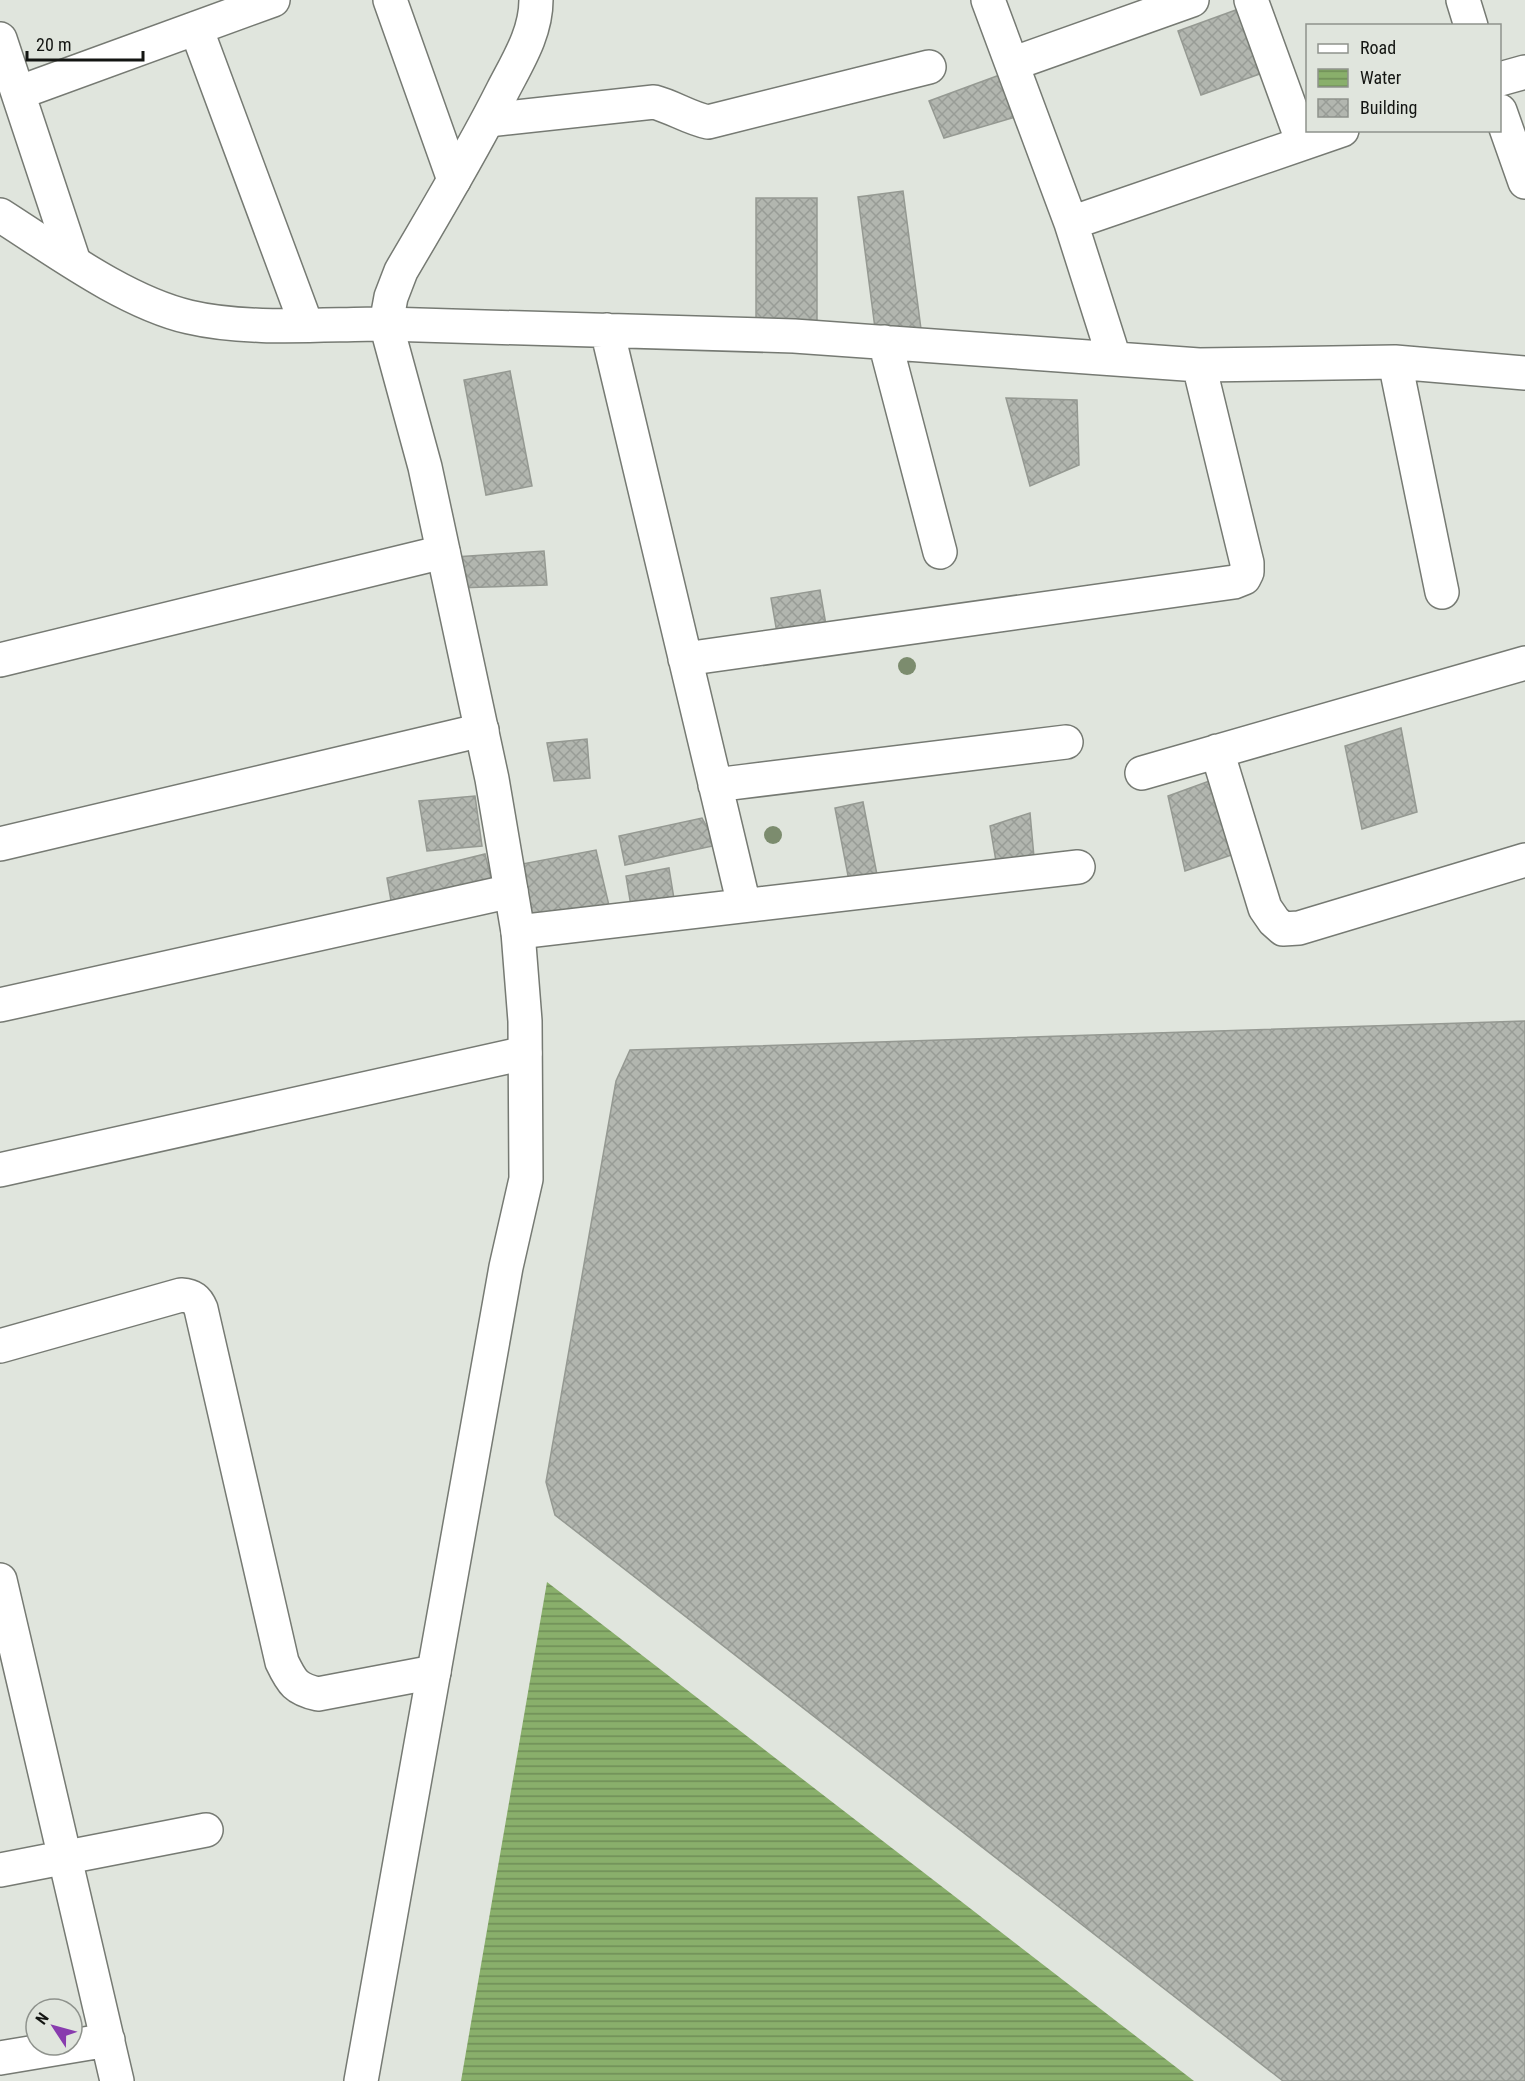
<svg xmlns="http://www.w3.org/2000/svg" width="1525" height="2081" font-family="'Roboto Condensed',sans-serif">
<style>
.water{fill:url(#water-rules)}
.building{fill:url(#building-cross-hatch);stroke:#959992;stroke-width:1.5}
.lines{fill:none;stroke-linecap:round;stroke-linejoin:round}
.minor-casing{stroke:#767a73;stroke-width:36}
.tertiary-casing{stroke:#767a73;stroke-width:36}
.minor{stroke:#fff;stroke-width:33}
.tertiary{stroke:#fff;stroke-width:33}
.tree{fill:#7c8c6e}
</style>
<defs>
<pattern id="water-rules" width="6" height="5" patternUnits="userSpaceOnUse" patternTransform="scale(1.5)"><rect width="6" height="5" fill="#89af6b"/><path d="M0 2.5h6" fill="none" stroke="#6f8d57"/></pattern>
<pattern id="building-cross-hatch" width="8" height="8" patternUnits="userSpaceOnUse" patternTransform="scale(1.5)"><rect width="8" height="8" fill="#b2b6af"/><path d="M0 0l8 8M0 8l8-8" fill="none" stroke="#989c96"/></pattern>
</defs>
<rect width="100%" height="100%" fill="#e0e5dd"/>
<!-- water -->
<path class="water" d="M547 1582 1194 2081H461Z"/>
<!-- building -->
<path class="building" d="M1244 7 1268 71 1201 95 1178 31Z
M1005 73 1019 116 944 138 929 101Z
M903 191 921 329 876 336 858 197Z
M756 198H817V322H756Z
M510 371 532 486 486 495 464 380Z
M1006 398 1077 400 1079 465 1030 486Z
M544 551 547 585 457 588 455 557Z
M820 590 827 631 778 639 771 598Z
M1401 728 1417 812 1362 829 1345 746Z
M587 739 590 778 554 781 547 743Z
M1215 779 1240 852 1185 871 1168 796Z
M475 796 482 846 427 851 419 801Z
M863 802 878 880 850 886 835 808Z
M1030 813 1035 868 998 873 990 826Z
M702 818 717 845 625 865 619 836Z
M596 850 611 914 525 923 522 864Z
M485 854 495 894 393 912 387 878Z
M669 868 675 905 632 912 626 876Z
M1525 1021V2081H1283L555 1515 546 1482 616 1081 630 1050Z"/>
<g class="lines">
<!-- minor casing -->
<g class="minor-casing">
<path id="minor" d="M390 0 454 180
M988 0 1071 223
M1251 0 1303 143
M1463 0 1471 26
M196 28 306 324
M0 39 74 262
M1012 64 1192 0
M1500 79 1525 72
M18 93 273 0
M1500 111 1525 182
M488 120 654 102C673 107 689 118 708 122L929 67
M386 324 794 336 1199 365 1395 362 1525 373
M607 330 744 905
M885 342 940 552
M1114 358 1071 223 1342 130
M1395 362 1442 592
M685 659 1234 582 1244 578 1247 572V563L1199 365
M0 660 443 552
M1217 751 1265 908 1274 921 1283 929 1299 928 1525 860
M1142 773 1525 663
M715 785 1066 742
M0 844 482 730
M518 932 1078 867
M0 1005 511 891
M0 1170 525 1053
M0 1346 181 1295C193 1296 197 1299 201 1309L282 1662C292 1683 296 1689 318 1694L434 1672
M0 1580 117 2081
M0 1870 206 1830
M0 2058 108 2040"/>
</g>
<!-- tertiary casing -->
<g class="tertiary-casing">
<path id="tertiary" d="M0 215C55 250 125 302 189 317 248 331 325 324 386 324
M361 2081 506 1267 526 1179 525 1021 518 932 492 779 425 467 386 324 391 297 401 271C436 211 472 152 503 90 518 61 536 33 536 0"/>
</g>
<!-- minor -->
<use href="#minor" class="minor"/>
<!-- tertiary -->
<use href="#tertiary" class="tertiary"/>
</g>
<!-- trees -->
<g class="tree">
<circle cx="907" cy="666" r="9"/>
<circle cx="773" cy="835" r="9"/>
</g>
<!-- legend -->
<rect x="1306" y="24" width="195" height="108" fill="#e0e5dd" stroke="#8e928c" stroke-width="1.5"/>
<rect x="1318" y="44" width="30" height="9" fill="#ffffff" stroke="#8e928c" stroke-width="1.5"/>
<text x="1360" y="54" font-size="18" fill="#131512">Road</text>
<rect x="1318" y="69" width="30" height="18" fill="url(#water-rules)" stroke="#8e928c" stroke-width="1.5"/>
<text x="1360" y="84" font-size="18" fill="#131512">Water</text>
<rect x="1318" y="99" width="30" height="18" fill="url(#building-cross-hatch)" stroke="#8e928c" stroke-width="1.5"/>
<text x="1360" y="114" font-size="18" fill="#131512">Building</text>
<!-- north arrow -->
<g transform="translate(54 2027) rotate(306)"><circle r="28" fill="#e0e5dd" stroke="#8e928c" stroke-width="1.5"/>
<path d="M0-4.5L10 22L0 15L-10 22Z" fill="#883cae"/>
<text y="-9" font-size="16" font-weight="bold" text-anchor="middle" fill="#131512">N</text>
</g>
<!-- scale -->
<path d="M27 51v9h116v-9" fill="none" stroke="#131512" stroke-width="3"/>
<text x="36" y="51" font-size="18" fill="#131512" stroke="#e0e5dd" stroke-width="4.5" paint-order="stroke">20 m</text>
</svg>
